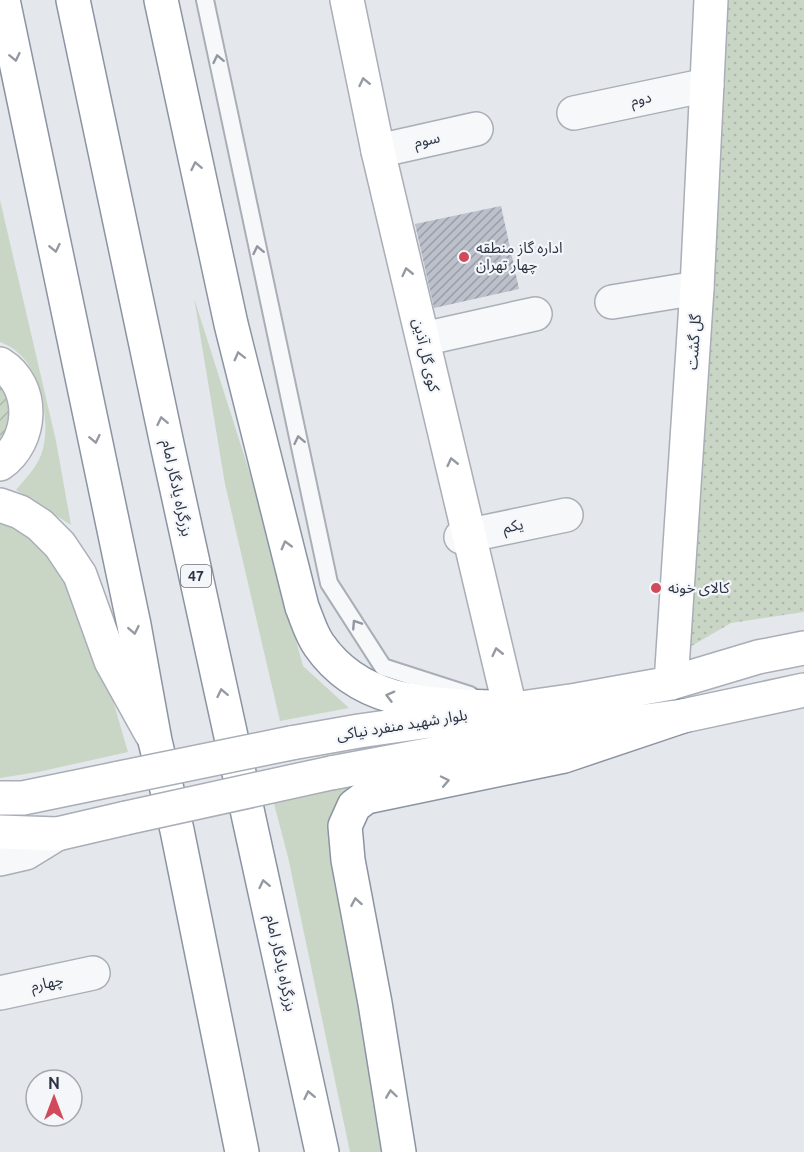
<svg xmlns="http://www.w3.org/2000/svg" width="804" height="1152" font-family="Ubuntu,'Noto Sans Arabic',sans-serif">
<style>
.grass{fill:#c9d6c5}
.park{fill:url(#park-dots)}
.garden{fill:url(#garden-furrows)}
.building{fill:url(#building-hatch)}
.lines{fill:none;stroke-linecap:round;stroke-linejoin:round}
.lane-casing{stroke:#a9aeb7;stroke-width:20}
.street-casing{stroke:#a9aeb7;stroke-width:36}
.secondary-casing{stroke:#a9aeb7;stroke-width:36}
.highway-casing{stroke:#8b94a3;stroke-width:36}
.lane{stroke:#f7f8fa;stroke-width:16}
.street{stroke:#f7f8fa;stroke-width:33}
.secondary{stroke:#fff;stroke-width:33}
.highway{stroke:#fff;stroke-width:33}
.secondary-bridge-casing{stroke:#a9aeb7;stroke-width:36;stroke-linecap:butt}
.secondary-bridge{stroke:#fff;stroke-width:33}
.oneway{stroke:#959aa2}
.oneway2{stroke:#9196a0}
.poi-dot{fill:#d1495b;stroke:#f4f6f9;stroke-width:2}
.labels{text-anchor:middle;stroke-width:4.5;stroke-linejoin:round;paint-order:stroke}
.shield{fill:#f4f6f9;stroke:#676e7b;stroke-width:1.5}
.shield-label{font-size:14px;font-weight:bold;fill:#2b3445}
.street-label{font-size:15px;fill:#2b3445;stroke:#f4f6f9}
.poi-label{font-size:15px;fill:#2b3445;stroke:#f4f6f9;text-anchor:start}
</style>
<defs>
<pattern id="park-dots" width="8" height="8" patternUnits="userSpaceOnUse" patternTransform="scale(1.5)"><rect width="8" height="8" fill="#c9d6c5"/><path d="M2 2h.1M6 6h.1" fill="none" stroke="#adb8ab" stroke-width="1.8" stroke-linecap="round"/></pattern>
<pattern id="garden-furrows" width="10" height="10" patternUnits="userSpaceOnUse" patternTransform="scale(1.5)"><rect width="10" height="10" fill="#c9d6c5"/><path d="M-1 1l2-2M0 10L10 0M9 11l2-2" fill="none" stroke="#adb8ab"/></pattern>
<pattern id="building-hatch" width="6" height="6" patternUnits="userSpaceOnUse" patternTransform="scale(1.5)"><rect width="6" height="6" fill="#bbc0ca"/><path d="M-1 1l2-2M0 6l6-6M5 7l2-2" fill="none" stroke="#989da6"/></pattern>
</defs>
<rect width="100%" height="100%" fill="#e4e7ec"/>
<!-- grass -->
<path class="grass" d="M0 200 56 441 71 525 16 490C25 479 36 468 41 455 52 427 42 371 16 351 12 347 5 344 0 342Z
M194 298 251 477 303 666 349 708 280 721 225 484Z
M0 517 5 518 63 565 102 663 128 752 38 772 0 778Z
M382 775 353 795 388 1152H350L288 857 272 796Z"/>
<!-- park -->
<path class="park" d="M726 0H804V612L731 623 688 648Z"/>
<!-- garden -->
<path class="garden" d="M0 378 5 385 14 421 0 451Z"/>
<!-- building -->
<path class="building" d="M501 206 519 289 434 308 415 224Z"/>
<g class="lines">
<!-- lane casing -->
<g class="lane-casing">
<path id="lane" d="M205 0 329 583 383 667 470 695"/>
</g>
<!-- street casing -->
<g class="street-casing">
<path id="street" d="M574 113 707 85
M378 151 476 129
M612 302 697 288
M423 339 535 314
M461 537 566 515
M0 859 26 853 57 834
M0 993 93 973"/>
</g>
<!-- secondary casing -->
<g class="secondary-casing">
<path id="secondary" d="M347 0 378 151 510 708
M0 364C36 386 33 441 0 464
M0 505 20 512 40 525 60 545 80 575 111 661 151 733
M671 683 697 288 711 0
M291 743 359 731 577 700 671 683 758 657 804 648
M331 773 513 739 683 716 804 690
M0 798H23L120 778
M0 832 57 834 126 818"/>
</g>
<!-- highway casing -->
<g class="highway-casing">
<path id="highway" d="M3 0 134 625 155 741 177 830 242 1152
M73 0 167 444 322 1152
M161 0 231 324 302 607C307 619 311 634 319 645 364 710 440 704 510 708
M399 1152 375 1003 348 860 345 826 354 806 366 797 564 756 683 716"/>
</g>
<!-- lane -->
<use href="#lane" class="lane"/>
<!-- street -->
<use href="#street" class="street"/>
<!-- secondary -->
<use href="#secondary" class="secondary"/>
<!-- highway -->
<use href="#highway" class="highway"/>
<!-- secondary-bridge casing -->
<g class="secondary-bridge-casing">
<path id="secondary-bridge" d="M120 778 291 743
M126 818 331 773"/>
</g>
<!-- secondary-bridge -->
<use href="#secondary-bridge" class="secondary-bridge"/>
</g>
<!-- one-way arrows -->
<defs><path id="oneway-chevron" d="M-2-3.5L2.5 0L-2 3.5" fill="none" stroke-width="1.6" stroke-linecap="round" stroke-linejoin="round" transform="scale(1.5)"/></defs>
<g class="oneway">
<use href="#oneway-chevron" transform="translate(15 57) rotate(78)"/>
<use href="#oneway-chevron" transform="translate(364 82) rotate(-102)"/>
<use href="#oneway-chevron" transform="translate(196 166) rotate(-102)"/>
<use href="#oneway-chevron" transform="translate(55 248) rotate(78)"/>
<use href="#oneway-chevron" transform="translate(407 272) rotate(-103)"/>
<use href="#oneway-chevron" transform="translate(239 356) rotate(-104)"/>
<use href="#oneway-chevron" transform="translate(162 421) rotate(-102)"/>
<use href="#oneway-chevron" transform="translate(95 439) rotate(78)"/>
<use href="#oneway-chevron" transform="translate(452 462) rotate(-103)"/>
<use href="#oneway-chevron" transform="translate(286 545) rotate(-105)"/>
<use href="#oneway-chevron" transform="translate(134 630) rotate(79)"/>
<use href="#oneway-chevron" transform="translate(497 652) rotate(-103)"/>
<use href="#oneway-chevron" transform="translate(222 693) rotate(-102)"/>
<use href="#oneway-chevron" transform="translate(390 696) rotate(-165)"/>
<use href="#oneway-chevron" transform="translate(445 781) rotate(-12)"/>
<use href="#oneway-chevron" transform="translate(264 884) rotate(-102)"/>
<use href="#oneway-chevron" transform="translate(356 902) rotate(-100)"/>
<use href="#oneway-chevron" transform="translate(391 1094) rotate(-98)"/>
<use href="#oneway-chevron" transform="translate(309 1095) rotate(-102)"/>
</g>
<g class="oneway2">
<use href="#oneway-chevron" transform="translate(218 59) rotate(-102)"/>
<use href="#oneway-chevron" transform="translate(258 250) rotate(-102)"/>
<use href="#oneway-chevron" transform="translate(299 440) rotate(-102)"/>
<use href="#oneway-chevron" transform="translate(356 624) rotate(-123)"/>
</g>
<!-- markers -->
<g class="poi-dot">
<circle cx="464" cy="257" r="6"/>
<circle cx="656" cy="588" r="6"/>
</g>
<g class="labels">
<!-- shield labels -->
<rect class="shield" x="181" y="565" width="30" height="22" rx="4.5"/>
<g class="shield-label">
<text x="196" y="581">47</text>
</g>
<!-- street labels -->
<g class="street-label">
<text transform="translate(641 99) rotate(-12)" y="5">دوم</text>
<text transform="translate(427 140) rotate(-12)" y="5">سوم</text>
<text transform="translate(694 342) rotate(-86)" y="5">گل گشت</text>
<text transform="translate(426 355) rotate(77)" y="5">کوی گل آذین</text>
<text transform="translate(177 488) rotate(78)" y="5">بزرگراه یادگار امام</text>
<text transform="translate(513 526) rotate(-12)" y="5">یکم</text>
<text transform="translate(402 725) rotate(-9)" y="5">بلوار شهید منفرد نیاکی</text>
<text transform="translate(281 963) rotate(78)" y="5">بزرگراه یادگار امام</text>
<text transform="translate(47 983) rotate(-12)" y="5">چهارم</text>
</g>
<!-- poi labels -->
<g class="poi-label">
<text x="476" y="253">اداره گاز منطقه<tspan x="476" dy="17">چهار تهران</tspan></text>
<text x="668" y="593">کالای خونه</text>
</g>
</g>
<!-- north arrow -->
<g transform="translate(54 1098)"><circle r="28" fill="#f4f6f9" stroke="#a4a8b1" stroke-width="1.5"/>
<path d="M0-4.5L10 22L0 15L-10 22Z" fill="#d1495b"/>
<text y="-9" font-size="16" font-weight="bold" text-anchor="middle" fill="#2b3445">N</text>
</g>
</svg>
